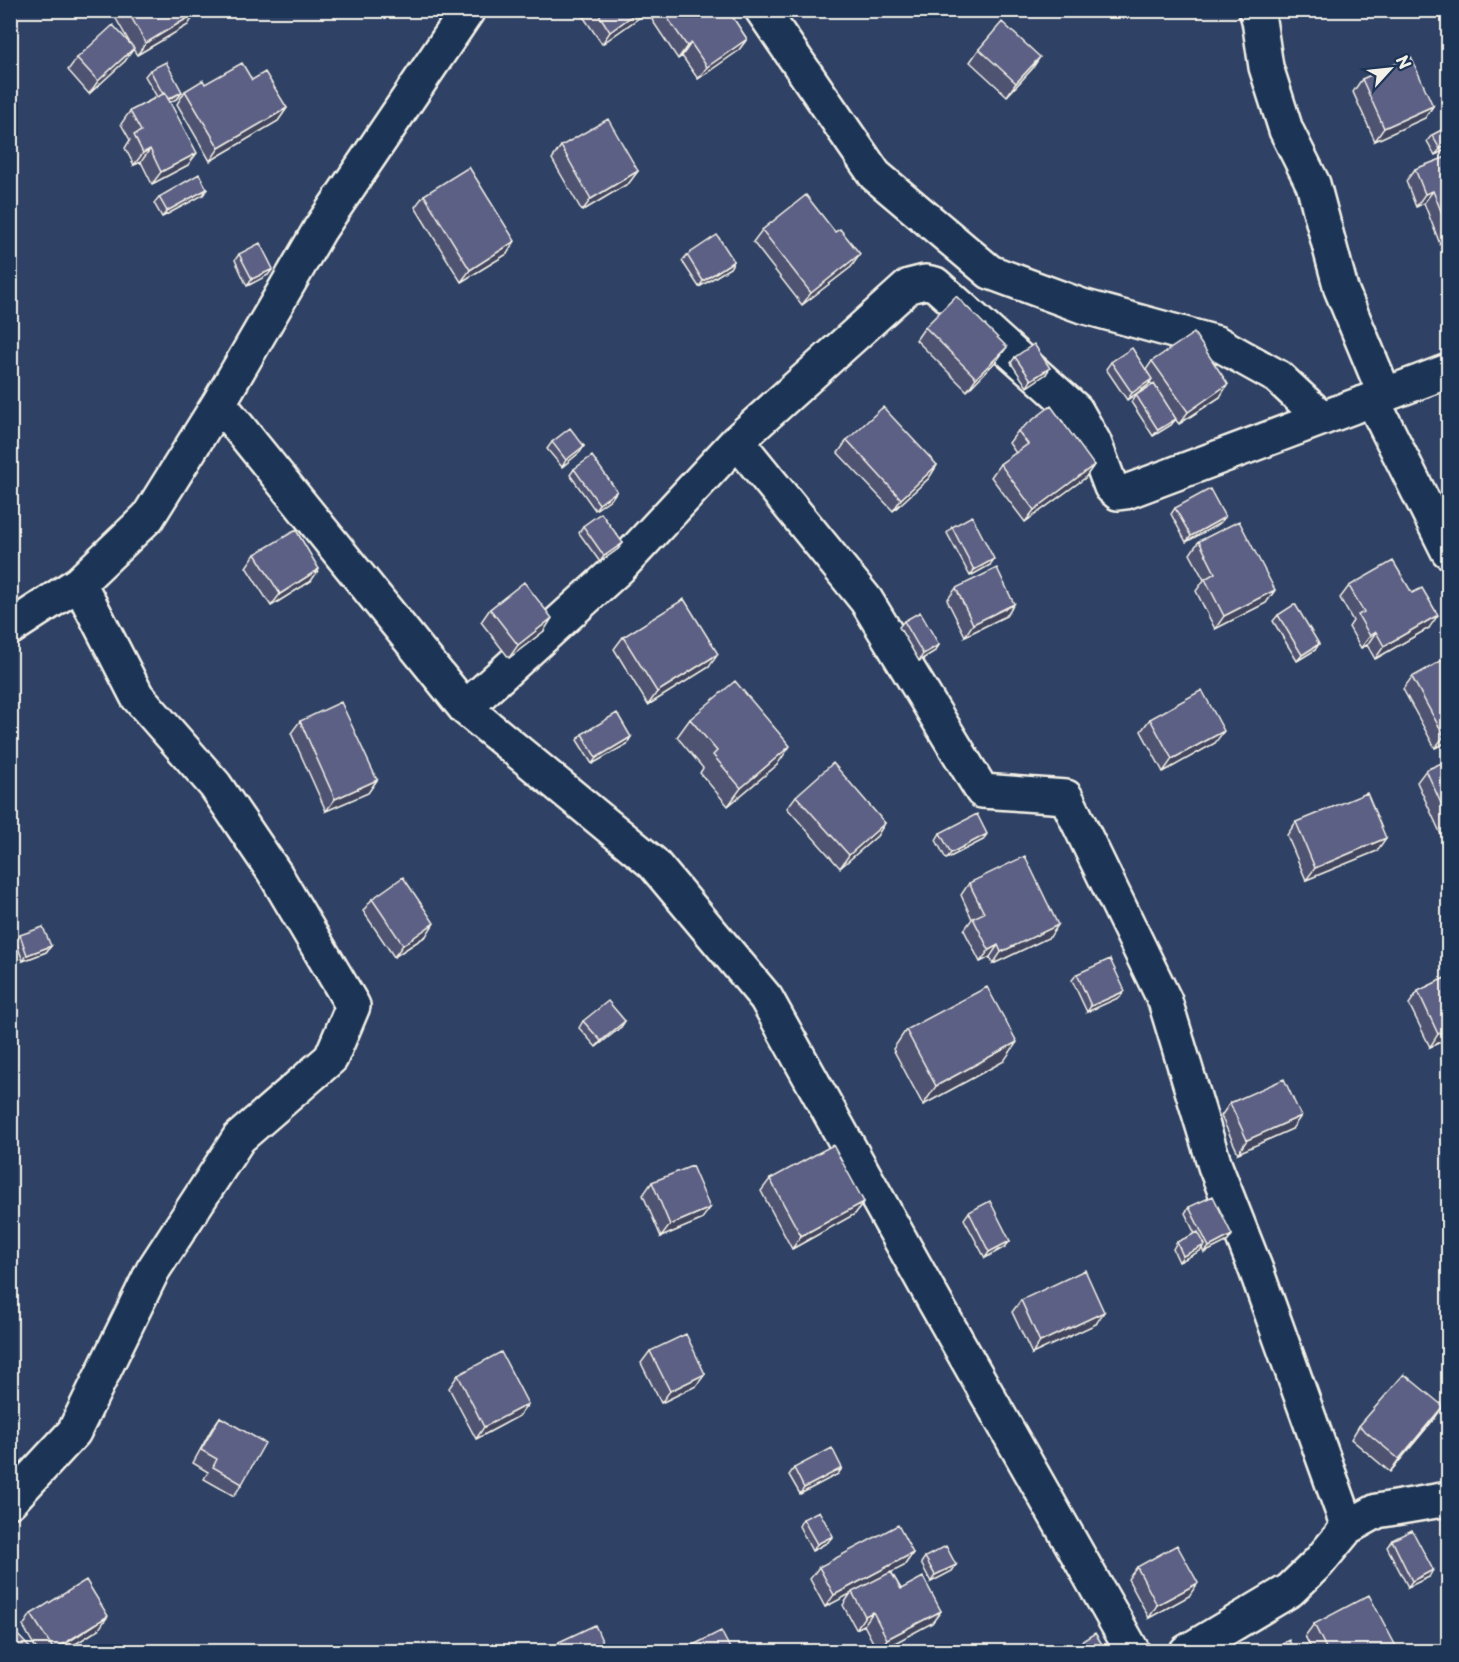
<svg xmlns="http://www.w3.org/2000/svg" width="1459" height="1662" font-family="'Playpen Sans',sans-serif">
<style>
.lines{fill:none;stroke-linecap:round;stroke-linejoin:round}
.minor-casing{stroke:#f4f1e8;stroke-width:38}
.minor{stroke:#1d3557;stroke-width:33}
.wall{fill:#505372;stroke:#f4f1e8;stroke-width:1.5}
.shaded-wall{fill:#41445d;stroke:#f4f1e8;stroke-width:1.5}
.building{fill:#5d6185;stroke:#f4f1e8;stroke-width:1.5}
</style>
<rect width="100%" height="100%" fill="#2f4164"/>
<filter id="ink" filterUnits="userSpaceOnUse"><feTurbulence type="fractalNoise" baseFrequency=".0167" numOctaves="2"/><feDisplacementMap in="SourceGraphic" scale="12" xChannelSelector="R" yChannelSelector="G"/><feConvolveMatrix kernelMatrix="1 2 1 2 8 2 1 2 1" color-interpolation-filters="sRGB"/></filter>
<g filter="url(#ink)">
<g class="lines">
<!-- minor casing -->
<g class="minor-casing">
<path id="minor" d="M762 10 875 175 990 272 1082 306 1217 343 1278 377 1322 418
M1256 10 1259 20 1266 67 1286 130 1313 184 1341 289 1385 395
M1372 399 1448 551
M219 403 465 708 653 863 766 998 936 1304 1133 1652
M737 441 866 600 982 791 1066 797 1165 1001 1215 1166 1256 1270 1348 1527
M10 628 79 583 148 517 219 403 320 229 468 10
M465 708 619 568 737 441 909 286 925 282 935 284 1076 410 1094 442 1111 487 1118 493 1126 492 1448 371
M10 1501 74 1432 153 1270 239 1138 331 1058 353 1006 274 872 215 785 137 696 79 583
M1186 1652 1290 1590 1319 1562 1348 1527 1377 1511 1448 1499"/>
</g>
<!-- minor -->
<use href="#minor" class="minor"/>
</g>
<!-- wall -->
<path class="wall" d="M111 10H195L188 25 137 55 133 49 125 61 89 94 68 70 77 58 131 45Z
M585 10H646L643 15 602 44 582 15Z
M659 10H728L747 39 738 51 698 79 682 56 678 59 652 20Z
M979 49 1032 69 1007 96 970 62Z
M150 70 182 92 178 98 170 102 188 165 152 184 141 162 134 165 125 148 130 140 121 124 130 111 157 97 145 76Z
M1362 79 1433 106 1425 118 1375 141 1353 92Z
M252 80 287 108 278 121 210 161 177 104 185 91 205 84Z
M1449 126V148L1435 155 1427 141 1432 135Z
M561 146 638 171 629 183 582 211 552 159Z
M1449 156V240L1440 244 1424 203 1416 207 1406 181 1415 169Z
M207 189 203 195 162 217 154 203 159 197Z
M424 195 507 254 461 282 415 207Z
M762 230 835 232 860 254 851 267 802 305 753 242Z
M239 254 268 275 247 286 235 260Z
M687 255 734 261 730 268 699 287 682 261Z
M925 327 998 359 967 391 916 340Z
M1015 357 1046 374 1027 387 1011 363Z
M1152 361 1220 397 1179 424 1175 419 1171 425 1153 436 1131 402 1136 395 1152 385 1150 382 1148 385 1127 400 1106 369 1111 362 1146 370Z
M1018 431 1094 465 1085 478 1025 522 991 477 1000 464 1016 453 1009 443Z
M847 440 937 465 929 478 893 511 838 453Z
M552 442 584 446 580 452 562 467 547 449Z
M574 469 612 498 595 510 570 475Z
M1175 508 1225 517 1220 523 1186 542 1171 514Z
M583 526 623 543 618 549 600 562 579 533Z
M952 527 990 565 970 576 947 533Z
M1199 541 1275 590 1266 603 1215 629 1196 591 1204 580 1190 554Z
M255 554 319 569 311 581 271 606 246 567Z
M1349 586 1429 628 1375 659 1367 645 1361 648 1349 627 1353 621 1340 598Z
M956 588 1014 604 1006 616 965 636 947 600Z
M490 609 544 631 509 658 481 622Z
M1278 615 1315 650 1297 661 1273 621Z
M904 621 939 645 935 651 919 661 899 627Z
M623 637 709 667 648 705 614 649Z
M1412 677 1449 741 1435 748 1403 689Z
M690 719 777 765 728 806 700 773 703 768 677 737Z
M1150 719 1215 743 1163 772 1141 731Z
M300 721 377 780 368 793 326 811 291 733Z
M582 734 627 744 592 764 577 740Z
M1449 760V852L1417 782 1426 770Z
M796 796 885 823 877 836 840 868 787 808Z
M1296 822 1377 851 1306 880 1287 835Z
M940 833 983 840 946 859 936 840Z
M969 883 1050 937 993 964 990 957 980 962 964 930 972 919 961 895Z
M372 899 426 936 394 957 363 911Z
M20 935 51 946 46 952 23 961 16 942Z
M1077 974 1120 997 1087 1012 1072 980Z
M1449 976V1038L1430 1047 1409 1004 1418 991Z
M583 1021H625L621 1027 596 1047 579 1028Z
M906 1030 1004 1061 923 1105 893 1049Z
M1230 1103 1292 1129 1238 1153 1221 1116Z
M770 1179 864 1202 855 1214 792 1249 761 1191Z
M652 1182 701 1220 661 1237 643 1195Z
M1189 1207 1232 1235 1228 1241 1204 1253 1202 1249 1200 1251 1179 1262 1173 1249 1177 1242 1195 1234 1185 1213Z
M969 1212 1010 1241 1005 1247 985 1258 964 1219Z
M1021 1300 1096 1324 1032 1354 1012 1312Z
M650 1351 705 1374 696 1386 661 1403 641 1363Z
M458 1375 528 1404 519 1416 476 1439 449 1388Z
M1443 1406 1434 1419 1390 1472 1351 1439 1359 1426Z
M220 1417 242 1484 234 1496 204 1479 208 1472 193 1463 211 1430Z
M794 1468H842L838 1474 800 1494 789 1475Z
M803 1519 828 1542 812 1551 799 1526Z
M1392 1540 1429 1577 1408 1587 1387 1547Z
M913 1553 904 1566 891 1572 901 1589 941 1611 932 1623 878 1652 864 1625 856 1629 843 1605 851 1593 825 1607 810 1579 819 1567Z
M925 1557 956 1565 952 1571 931 1582 921 1563Z
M1137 1567 1189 1596 1149 1618 1128 1579Z
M31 1614 99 1629 63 1652H38L23 1626Z
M1314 1624 1399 1652H1313L1305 1636Z
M559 1642 607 1652H552Z"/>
<!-- shaded-wall -->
<path class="shaded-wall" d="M640 10H646L643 15 602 44 610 32Z
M196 13 188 25 137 55 146 43Z
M747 39 738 51 698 79 707 67Z
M691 43 682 56 678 59 687 46Z
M134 48 125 61 89 94 98 81Z
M1040 57 1032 69 1007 96 1016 83Z
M182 92 178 98 162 107 166 101Z
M1433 106 1425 118 1375 141 1384 128Z
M287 108 278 121 210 161 219 148Z
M1449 144V148L1435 155 1440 149Z
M150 149 141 162 134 165 143 153Z
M197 153 188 165 152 184 161 172Z
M638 171 629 183 582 211 591 199Z
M207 189 203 195 162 217 167 211Z
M1433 191 1424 203 1416 207 1425 194Z
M1449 232V240L1440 244Z
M515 241 507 254 461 282 470 270Z
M860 254 851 267 802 305 811 293Z
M734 261 730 268 699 287 703 281Z
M273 269 268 275 247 286 252 279Z
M1007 347 998 359 967 391 976 378Z
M1050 368 1046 374 1027 387 1031 380Z
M1152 379 1148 385 1127 400 1132 393Z
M1228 384 1220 397 1179 424 1188 412Z
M1176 419 1171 425 1153 436 1158 430Z
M584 446 580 452 562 467 566 460Z
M937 465 929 478 893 511 901 499Z
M1094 465 1085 478 1025 522 1034 510Z
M617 491 612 498 595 510 599 504Z
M1225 517 1220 523 1186 542 1191 536Z
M623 543 618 549 600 562 604 556Z
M994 559 990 565 970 576 974 570Z
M319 569 311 581 271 606 280 594Z
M1275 590 1266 603 1215 629 1224 616Z
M1014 604 1006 616 965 636 973 624Z
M1438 615 1429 628 1375 659 1384 646Z
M552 618 544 631 509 658 518 645Z
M1376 632 1367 645 1361 648 1370 636Z
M1319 644 1315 650 1297 661 1302 655Z
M939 645 935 651 919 661 923 654Z
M718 654 709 667 648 705 657 692Z
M1224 731 1215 743 1163 772 1172 759Z
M1449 733V741L1435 748 1444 736Z
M631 737 627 744 592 764 596 758Z
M790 746 777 765 728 806 741 788Z
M377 780 368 793 326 811 335 799Z
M885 823 877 836 840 868 849 855Z
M987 834 983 840 946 859 951 853Z
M1386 838 1377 851 1306 880 1315 868Z
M434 923 426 936 394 957 403 945Z
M1058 925 1050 937 993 964 1001 952Z
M998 945 990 957 980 962 989 950Z
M51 946 46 952 23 961 27 955Z
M1125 991 1120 997 1087 1012 1091 1006Z
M625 1021 621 1027 596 1047 601 1041Z
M1449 1029V1038L1430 1047 1438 1034Z
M1017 1042 1004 1061 923 1105 936 1086Z
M1301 1116 1292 1129 1238 1153 1247 1140Z
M864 1202 855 1214 792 1249 801 1236Z
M710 1208 701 1220 661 1237 670 1225Z
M1232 1235 1228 1241 1204 1253 1209 1247Z
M1010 1241 1005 1247 985 1258 989 1252Z
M1205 1245 1200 1251 1179 1262 1183 1256Z
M1104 1312 1096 1324 1032 1354 1040 1342Z
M705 1374 696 1386 661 1403 670 1391Z
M528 1404 519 1416 476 1439 484 1427Z
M1443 1406 1434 1419 1390 1472 1399 1459Z
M842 1468 838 1474 800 1494 804 1488Z
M833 1536 828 1542 812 1551 817 1544Z
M913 1553 904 1566 825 1607 834 1595Z
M956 1565 952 1571 931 1582 935 1575Z
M1433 1570 1429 1577 1408 1587 1412 1581Z
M1198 1583 1189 1596 1149 1618 1157 1605Z
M941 1611 932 1623 878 1652 887 1639Z
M873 1612 864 1625 856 1629 865 1616Z
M108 1616 99 1629 63 1652H53Z"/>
<!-- building -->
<path class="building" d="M127 10H195L196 13 146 43Z
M596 10H640L610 32Z
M662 10H728L747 39 707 67 691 43 687 46Z
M1002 22 1040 57 1016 83 979 49Z
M113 25 134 48 98 81 77 58Z
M1411 57 1433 106 1384 128 1362 79Z
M166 62 182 92 168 99 165 93 163 94 150 70Z
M242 63 252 80 265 72 287 108 219 148 185 91 203 80 205 84Z
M165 93 197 153 161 172 150 149 143 153 134 135 141 131 130 111Z
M608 119 638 171 591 199 561 146Z
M1449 126V144L1440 149 1432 135Z
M1449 156V231L1433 191 1425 194 1415 169Z
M469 167 515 241 470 270 424 195Z
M199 174 207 189 167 211 159 197Z
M806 195 835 232 840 229 860 254 811 293 762 230Z
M717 235 734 261 703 281 687 255Z
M260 243 273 269 252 279 239 254Z
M956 296 1007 347 976 378 925 327Z
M1194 333 1228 384 1188 412 1152 361Z
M1034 344 1050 368 1031 380 1015 357Z
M1132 348 1152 379 1132 393 1111 362Z
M1154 384 1176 419 1158 430 1136 395Z
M1051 406 1094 465 1034 510 1000 464 1028 444 1018 431Z
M883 407 937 465 901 499 847 440Z
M570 428 584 446 566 460 552 442Z
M592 456 617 491 599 504 574 469Z
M1210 489 1225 517 1191 536 1175 508Z
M601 513 623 543 604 556 583 526Z
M972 516 994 559 974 570 952 527Z
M1239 521 1275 590 1224 616 1205 579 1215 573 1199 541Z
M296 530 319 569 280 594 255 554Z
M1393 561 1412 593 1422 588 1438 615 1384 646 1376 632 1370 636 1358 615 1364 612 1349 586Z
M997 568 1014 604 973 624 956 588Z
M524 582 552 618 518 645 490 609Z
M684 599 718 654 657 692 623 637Z
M1295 604 1319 644 1302 655 1278 615Z
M920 612 939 645 923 654 904 621Z
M1448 657 1449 733 1444 736 1412 677Z
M735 681 790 746 741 788 713 755 717 751 690 719Z
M1202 690 1224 731 1172 759 1150 719Z
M341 702 377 780 335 799 300 721Z
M617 713 631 737 596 758 582 734Z
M1449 760V821L1426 770Z
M833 763 885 823 849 855 796 796Z
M1367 793 1386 838 1315 868 1296 822Z
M977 814 987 834 951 853 940 833Z
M1025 856 1058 925 1001 952 998 945 989 950 973 918 984 913 969 883Z
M403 877 434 923 403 945 372 899Z
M43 927 51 946 27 955 20 935Z
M1110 959 1125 991 1091 1006 1077 974Z
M1449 976V1029L1438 1034 1418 991Z
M987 987 1017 1042 936 1086 906 1030Z
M608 1001 625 1021 601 1041 583 1021Z
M1284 1079 1301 1116 1247 1140 1230 1103Z
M833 1145 864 1202 801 1236 770 1179Z
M692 1166 710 1208 670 1225 652 1182Z
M1213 1196 1232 1235 1209 1247 1189 1207Z
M990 1201 1010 1241 989 1252 969 1212Z
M1198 1232 1205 1245 1183 1256 1177 1242Z
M1085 1270 1104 1312 1040 1342 1021 1300Z
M686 1334 705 1374 670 1391 650 1351Z
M501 1352 528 1404 484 1427 458 1375Z
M1404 1374 1443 1406 1399 1459 1359 1426Z
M220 1417 265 1443 242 1484 213 1467 217 1459 201 1450Z
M832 1448 842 1468 804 1488 794 1468Z
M819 1511 833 1536 817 1544 803 1519Z
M898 1525 913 1553 834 1595 819 1567Z
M1412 1530 1433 1570 1412 1581 1392 1540Z
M1177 1545 1198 1583 1157 1605 1137 1567Z
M946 1546 956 1565 935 1575 925 1557Z
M891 1572 901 1589 923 1577 941 1611 887 1639 873 1612 865 1616 852 1592Z
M86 1580 108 1616 54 1650 31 1614Z
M1369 1595 1399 1652H1328L1314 1624Z
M595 1625 607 1652H563L559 1642Z
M11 1628 34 1652H10Z
M721 1631 732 1652H683V1650Z
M1095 1633 1107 1652H1065Z
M1289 1640 1294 1652H1265Z"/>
</g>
<!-- margin -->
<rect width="1459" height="1662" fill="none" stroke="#1d3557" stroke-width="36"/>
<rect x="18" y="18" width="1423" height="1626" fill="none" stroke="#f4f1e8" stroke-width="2" filter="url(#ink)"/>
<!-- north arrow -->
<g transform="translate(1390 69) rotate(63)" stroke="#1d3557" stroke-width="4.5" paint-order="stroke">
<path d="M0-4.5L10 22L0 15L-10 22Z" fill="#f4f1e8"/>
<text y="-9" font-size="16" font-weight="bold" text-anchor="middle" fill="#f4f1e8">N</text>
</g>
</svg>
